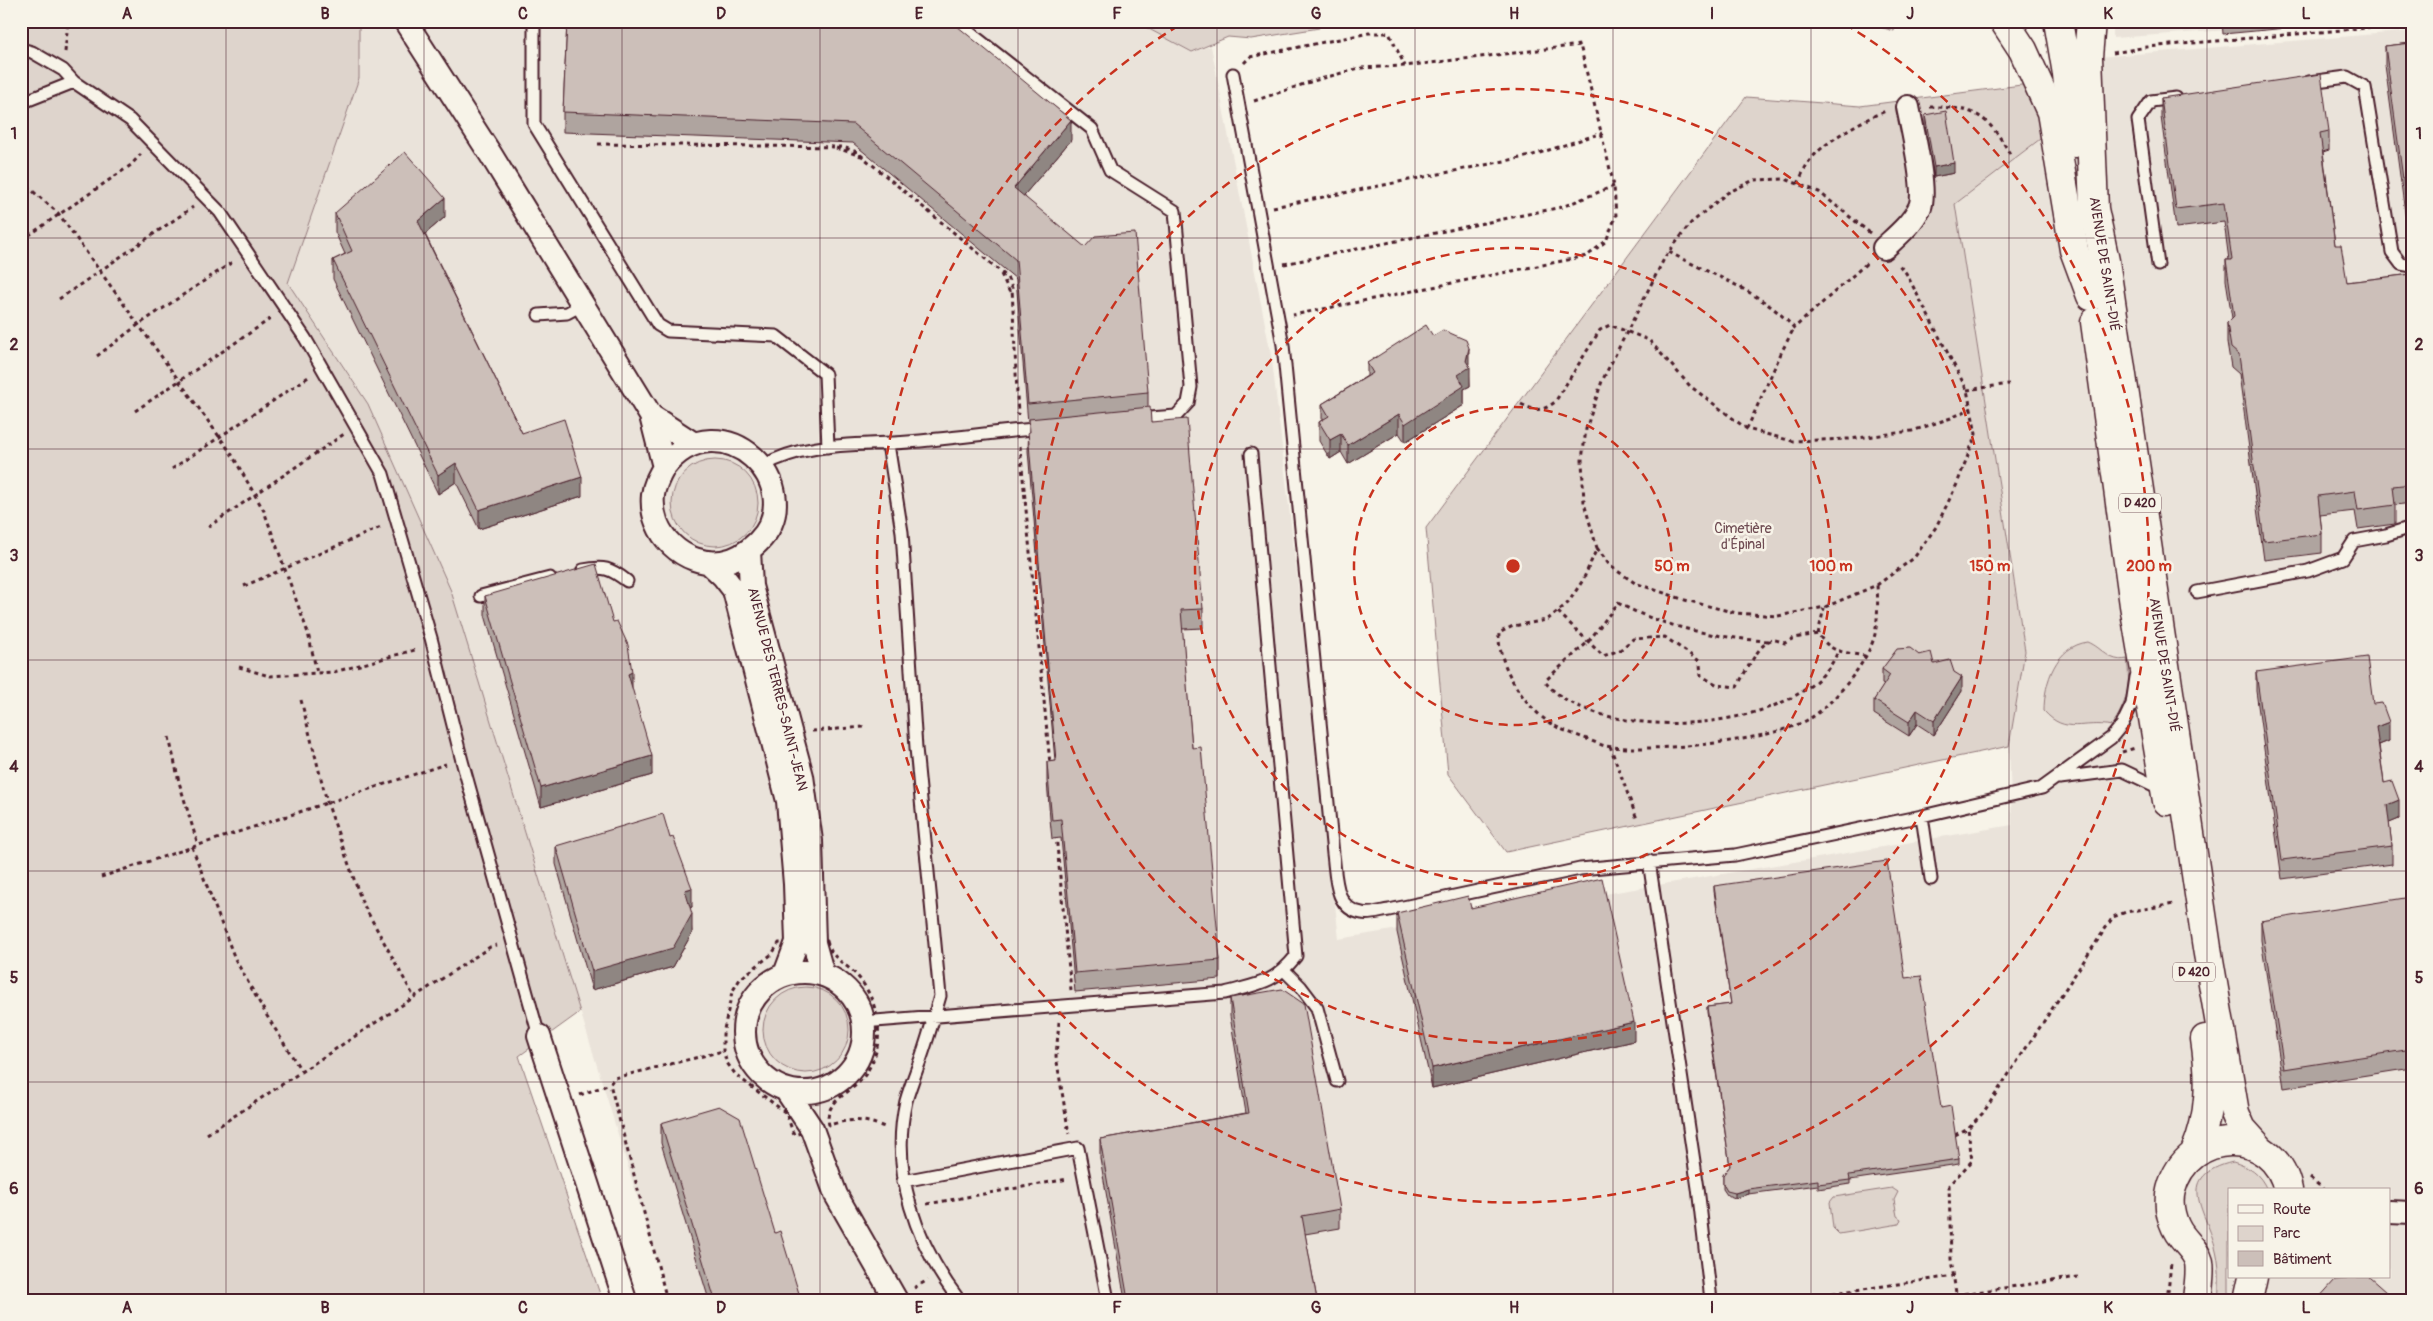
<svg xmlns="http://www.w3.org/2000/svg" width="2433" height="1321" font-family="Pangolin,sans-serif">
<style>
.built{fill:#eae3da;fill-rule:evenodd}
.green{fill:#ded4cc;stroke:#947a7c}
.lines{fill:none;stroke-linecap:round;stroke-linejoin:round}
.service-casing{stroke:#4a1f2b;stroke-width:15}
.minor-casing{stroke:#4a1f2b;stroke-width:26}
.primary-casing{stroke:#4a1f2b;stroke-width:31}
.trunk-casing{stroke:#4a1f2b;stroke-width:31}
.path{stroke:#4a1f2b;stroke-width:3;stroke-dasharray:4 4;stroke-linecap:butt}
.service{stroke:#f7f3e8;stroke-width:11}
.minor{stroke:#f7f3e8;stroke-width:22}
.primary{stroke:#f7f3e8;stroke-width:28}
.trunk{stroke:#f7f3e8;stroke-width:28}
.wall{fill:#afa49f;stroke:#4a1f2b}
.shaded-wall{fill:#8f8682;stroke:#4a1f2b}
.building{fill:#ccbfb9;stroke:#4a1f2b}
.grid{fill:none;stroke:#4a1f2b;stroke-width:1;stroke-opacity:0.55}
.ring{fill:none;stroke:#c8321e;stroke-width:2.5;stroke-dasharray:9 6}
.labels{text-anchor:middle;stroke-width:5;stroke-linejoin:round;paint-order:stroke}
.shield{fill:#f7f3e8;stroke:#7e5f64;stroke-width:1}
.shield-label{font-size:12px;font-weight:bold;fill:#4a1f2b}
.street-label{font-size:14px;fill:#4a1f2b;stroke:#f7f3e8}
.park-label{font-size:14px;fill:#6f4c53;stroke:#f7f3e8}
.centre{fill:#c8321e;stroke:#f7f3e8;stroke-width:2.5}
.ring-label{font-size:15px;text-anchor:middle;font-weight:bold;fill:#c8321e;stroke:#f7f3e8;stroke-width:5;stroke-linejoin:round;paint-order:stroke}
.neatline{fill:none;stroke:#4a1f2b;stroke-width:2}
.grid-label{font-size:16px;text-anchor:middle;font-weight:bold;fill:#4a1f2b}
</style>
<rect width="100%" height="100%" fill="#f7f3e8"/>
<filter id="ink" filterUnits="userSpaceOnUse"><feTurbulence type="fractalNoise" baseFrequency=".02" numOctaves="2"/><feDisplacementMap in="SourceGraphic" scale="10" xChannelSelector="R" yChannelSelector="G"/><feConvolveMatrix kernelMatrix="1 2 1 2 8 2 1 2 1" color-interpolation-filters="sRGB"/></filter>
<g filter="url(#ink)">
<!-- built -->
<path class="built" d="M359 21H1134L1192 52 1211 46 1272 360 1339 939 2012 825 2009 746 2025 650 1955 204 2044 136 2029 67H2060L2087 58 2412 31V1300H669L451 591 368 404 288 283 359 78ZM2229 1190H2389V1277H2229Z
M2113 21H2357L2113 38Z"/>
<!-- green -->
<path class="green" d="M21 21H359V78L288 283 368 404 451 591 580 1012 519 1056 602 1300H21Z
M1134 21H1319V28L1251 39 1228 37 1192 52Z
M1859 21H1896L1894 31Z
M2029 84 2044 136 1955 204 2025 651 2009 746 1506 852 1448 774 1426 528 1746 97 1860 106Z
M672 503a43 43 0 1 1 86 0a43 43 0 1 1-86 0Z
M2088 642C2103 648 2109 663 2127 659 2131 688 2127 701 2112 726 2083 720 2066 736 2044 711 2044 682 2056 646 2088 642Z
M763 1030a43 43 0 1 1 86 0a43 43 0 1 1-86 0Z
M2233 1162C2249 1167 2260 1173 2267 1190H2229V1300H2218C2220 1281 2220 1265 2215 1246 2205 1209 2174 1176 2233 1162Z
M1892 1188 1898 1192 1894 1200 1897 1216 1901 1219 1899 1224 1839 1234 1833 1228 1830 1202 1834 1197Z"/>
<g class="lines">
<!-- service casing -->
<g class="service-casing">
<path id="service" d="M534 21V124L658 325 668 331 776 336 825 374 828 447
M955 21 1092 129 1110 170 1175 211 1191 387 1188 403 1176 416 1137 419
M21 49 32 52 63 70 74 82 130 120 220 212 305 338 383 474 431 638 462 761 539 1036
M1233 74 1283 345 1333 854C1336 875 1334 909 1362 913 1369 915 1381 911 1389 910L1580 869 1735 855 1922 816 2042 788 2111 738 2122 725 2132 704 2136 677
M2309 82 2347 77 2365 87 2392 252 2401 264 2412 266
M21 103 74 82
M2158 265 2138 120 2151 101 2176 98
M539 315 567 313 582 305
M888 444 902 532 916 748 940 996C934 1017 928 1038 921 1058 916 1072 910 1087 906 1101 890 1172 916 1244 959 1300
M763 466C805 441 860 446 908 442 953 438 998 432 1044 428
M583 570C604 566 610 568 627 581
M2197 592 2308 571 2343 558 2354 541 2386 535 2412 527
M481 596 550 578
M2060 778 2122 770 2164 790
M1922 816 1931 879
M1649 861 1698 1188 1711 1300
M1284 970 1301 987 1317 1008 1337 1081
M863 1022 1225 993C1257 984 1274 984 1296 956L1251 454
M903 1181 1078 1148 1108 1300"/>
</g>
<!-- minor casing -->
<g class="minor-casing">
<path id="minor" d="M405 21 491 155 651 416 664 467C659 476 654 485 653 495 649 534 684 567 722 562 736 560 748 552 758 542 813 487 721 396 664 467
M1884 248C1897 236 1912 224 1920 207 1927 190 1912 128 1908 107
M651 416 694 444
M749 551 751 586 802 776 811 841 814 943 823 975
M708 562 723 576 734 590 788 801 795 884 797 942 785 974
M744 1032a60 60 0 1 1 120 0a60 60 0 1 1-120 0Z
M539 1036 625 1300
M786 1090 812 1129 836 1195 896 1300
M2389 1212 2412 1213"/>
</g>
<!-- primary casing -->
<g class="primary-casing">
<path id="primary" d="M2058 21 2067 74 2074 143
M2091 21 2088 57 2094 209 2105 261 2207 948 2235 1113 2242 1129 2261 1150
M2095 322 2134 605 2167 801
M2195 1152C2211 1115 2211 1078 2205 1039
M2197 1300C2198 1288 2201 1274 2199 1262 2196 1251 2188 1245 2182 1237 2172 1225 2167 1205 2171 1190 2187 1127 2275 1125 2288 1190
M2248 1300 2253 1277"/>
</g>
<!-- trunk casing -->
<g class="trunk-casing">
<path id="trunk" d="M2004 21 2023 50 2051 112 2074 250 2091 296"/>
</g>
<!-- path -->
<path class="path" d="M65 52 68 21
M2113 53 2147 47 2412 24
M1244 63 1250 57 1369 33H1389L1405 66
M1254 101 1310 82 1359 68 1405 66 1580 45 1614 186 1616 216 1606 241 1587 256 1293 315
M1930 107C1975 107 1988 115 2010 154
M598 144 843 147 857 152 1007 277 1012 288 1018 415
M836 148 861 156
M21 181 58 213 231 453 264 511 308 633 317 673
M1798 184C1801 177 1804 169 1808 163 1820 144 1865 118 1886 111
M1273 207 1530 156 1602 133
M1870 233 1819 192 1785 179 1754 180 1727 193 1691 223 1665 257 1602 381 1586 429 1582 460 1584 503 1597 548 1583 580 1568 603 1547 620 1513 626 1499 633C1497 666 1527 711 1555 726 1564 731 1574 734 1584 738 1590 740 1598 744 1605 746 1648 753 1772 742 1809 719 1833 705 1869 661 1875 634 1878 618 1878 602 1877 585
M22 240 131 165 141 154
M1669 252C1711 275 1762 291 1794 328L1868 262
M1284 264 1562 207 1614 186
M1001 274 1011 295
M59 299 193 207
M97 356 138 325 234 261
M1967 390 2009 384
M1521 404C1535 411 1542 412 1555 402L1600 330 1610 325 1649 340 1690 386 1747 429 1792 441 1849 439 1912 431 1951 418 1972 408
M135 411 273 317
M1747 429 1782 351 1794 328
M1020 446 1050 764
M172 469 310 376
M208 527 344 434
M1597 548 1610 566 1635 583 1685 600 1736 613 1778 616 1825 607 1877 585 1914 558 1936 527 1957 484 1976 434 1967 390 1906 273 1898 264
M244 586 381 527
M1558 612 1603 656 1620 650 1633 639 1665 637 1698 660 1700 664 1701 676 1718 685 1737 687C1743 676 1758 646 1769 641 1774 638 1781 642 1785 643L1794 638 1818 634C1831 653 1843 652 1865 656
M1818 634 1824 608
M1768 641C1718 638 1662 627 1618 603L1588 642 1547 679 1546 683C1600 747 1807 734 1838 651
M239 667 269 676 334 672 418 649
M301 700 327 802 362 902 414 997
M812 731 864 727
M169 737 179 782 198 845
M1610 746 1637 819
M2122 752 2135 748
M1056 835 1071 990
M192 847 235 959 267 1016 302 1072
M101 877 446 764
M827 941C832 961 847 963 859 978 874 996 882 1025 877 1047 875 1058 869 1070 862 1079 850 1094 823 1101 829 1125L794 1135 786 1113 736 1075 727 1063 723 1051V1034L732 992 740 979 772 954 779 943Z
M1059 1022 1056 1056 1069 1134
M580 1095 610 1084
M833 1124C854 1118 867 1120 887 1128
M207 1134 490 947 497 945
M1955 1135 1968 1128 1983 1113 2113 917 2126 912 2174 904
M2310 1178 2325 1190
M927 1204 1068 1179
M914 1288 928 1280
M1956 1295 2078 1277
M667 1300 610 1084 614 1078 723 1051
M1785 1300 1954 1276
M1957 1300 1951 1259 1949 1185 1972 1161 1968 1128
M2167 1300 2171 1263"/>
<!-- service -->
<use href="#service" class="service"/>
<!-- minor -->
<use href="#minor" class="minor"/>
<!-- primary -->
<use href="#primary" class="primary"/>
<!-- trunk -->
<use href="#trunk" class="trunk"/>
</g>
<!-- wall -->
<path class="wall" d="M567 21 1071 140 1024 195 1148 392V407L1151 422 1203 609V628L1182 629 1192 748 1220 960V979L1075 992 1061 838 1052 839 1050 819 1047 781V762L1055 761 1028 451 1029 423H1028L1016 279 853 143 563 132V112Z
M2222 21H2362L2223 34Z
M2412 43V219L2406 220 2385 65V46Z
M2161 98 2329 131V150L2323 152 2335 245 2347 282 2412 274V503L2395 505V524L2358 529 2355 511 2320 515 2322 534V553L2264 560 2239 374 2231 367 2227 342V323L2232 318 2226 280V260H2229L2224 222 2176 228 2161 117Z
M1925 115 1954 173 1934 177 1925 125Z
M335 213 445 217 425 234 522 433 582 496 479 529 456 482 438 494 333 279V260L345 254 335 232Z
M1433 336 1469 365 1470 386 1464 389V405L1405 442 1399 433 1348 464 1341 452 1330 459 1319 441V422L1322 420V404L1367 376V363Z
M485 596 632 689 652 775 541 807 485 615Z
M1919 655 1934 664 1954 672 1962 691 1934 735 1917 724 1909 736 1874 714V700L1884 685 1882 684V669Z
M2256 672 2373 704 2389 741 2379 745 2384 783 2399 819 2389 823 2392 846V864L2282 879 2256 691Z
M670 838 692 907 690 908 692 933 673 967 592 990 556 864V846Z
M1714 886 1905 978 1941 1108 1959 1159V1164L1850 1180V1184L1818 1189V1185L1748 1194 1735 1198 1727 1195 1723 1189V1175L1730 1166 1707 1012V1007L1731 1004 1714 891Z
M2412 904V1068L2284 1088 2261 940V921Z
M1397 913 1634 1041 1432 1088 1397 932Z
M1230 998 1340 1209V1228L1305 1234 1317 1300H1125L1100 1158V1139L1246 1113 1230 1016Z
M661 1123 775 1233 801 1300H709L661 1143Z"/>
<!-- shaded-wall -->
<path class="shaded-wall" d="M1071 120V140L1014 207V188Z
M1954 163V173L1934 177V167Z
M445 198V217L418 240V221Z
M1469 348V367H1470V386L1464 389V405L1405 442V424L1458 375 1466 361Z
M1399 414V433L1348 464V445Z
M1341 434V452L1330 459V440Z
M456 463V482L438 494V475Z
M582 477V496L479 529V510Z
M632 672V691L628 674Z
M1962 677V691L1934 735V721Z
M1917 710V724L1909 736V722Z
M2389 722V741L2376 746V727Z
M652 756V775L541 807V788Z
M2399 800V819L2387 824V805Z
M692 888V907L685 909V890Z
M692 914V933L673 967 592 990V971Z
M1634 1022V1041L1432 1088V1068Z
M1748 1189V1194L1735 1198V1193Z"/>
<!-- building -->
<path class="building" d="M567 21H951L1071 120 1014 188 1085 247 1095 236 1135 233 1148 392 1028 404 1016 260 853 124 563 112Z
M2412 43V200L2406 201 2385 46Z
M2321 74 2329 131 2320 133 2335 245H2341L2347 282 2412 274V484L2393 486 2395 505 2358 510 2355 491 2318 496 2322 534 2264 541 2239 355 2231 348 2227 323 2234 316 2226 260H2232L2224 203 2176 209 2161 98Z
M1946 111 1954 163 1934 167 1925 115Z
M405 152 445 198 418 221 522 433 564 419 582 477 479 510 456 463 438 475 333 260 352 251 335 213Z
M1426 325 1433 336 1443 330 1466 340 1469 348 1466 361 1470 367 1458 375 1464 386 1405 424 1399 414 1348 445 1341 434 1330 440 1319 422 1329 416 1322 404 1373 373 1367 363Z
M1150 407 1151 422 1187 419 1203 609 1181 610 1192 748 1201 747 1220 960 1075 973 1061 819 1052 820 1050 800 1047 762 1056 761 1028 432H1030L1029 419Z
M596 564 613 622 617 621 628 645 632 672 628 674 652 756 541 788 485 596Z
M1910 648 1919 655 1931 652 1934 664 1950 660 1954 672 1962 677 1934 721 1917 710 1909 722 1874 700 1890 675 1882 669 1897 649Z
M2367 657 2373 704 2382 703 2389 722 2376 727 2384 783 2392 781 2399 800 2387 805 2392 846 2282 860 2256 672Z
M663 814 670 838 673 837 692 888 685 890 692 914 673 948 592 971 556 846Z
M1887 861 1905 978 1921 976 1941 1108 1951 1106 1959 1159 1849 1175 1850 1180 1818 1184V1180L1748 1189 1735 1193 1727 1191 1723 1184V1175L1730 1166 1707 1007 1731 1004 1714 886Z
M1602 878 1634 1022 1432 1068 1397 913 1468 896 1471 908Z
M2411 897 2412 904V1049L2284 1069 2261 921Z
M1282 989 1304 1004 1340 1209 1302 1216 1317 1300H1128L1100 1139 1249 1113 1230 998Z
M719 1106 740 1118 775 1233 780 1231 801 1300H715L661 1123Z
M2347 1277H2369L2395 1300H2317L2335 1280 2347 1279Z"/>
</g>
<!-- grid -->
<path class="grid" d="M226 21V1300M424 21V1300M622 21V1300M820 21V1300M1018 21V1300M1217 21V1300M1415 21V1300M1613 21V1300M1811 21V1300M2009 21V1300M2207 21V1300M21 238H2412M21 449H2412M21 660H2412M21 871H2412M21 1082H2412"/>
<!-- distance rings -->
<g class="ring">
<circle cx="1513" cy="566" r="159"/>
<circle cx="1513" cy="566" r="318"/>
<circle cx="1513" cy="566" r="477"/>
<path d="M1845 24A636 636 0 1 1 1181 24"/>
</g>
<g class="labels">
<!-- shield labels -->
<g class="shield">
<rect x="2119" y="493.5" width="42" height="19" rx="4"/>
<rect x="2173" y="962.5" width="42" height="19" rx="4"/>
</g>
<g class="shield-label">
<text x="2140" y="507">D 420</text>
<text x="2194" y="976">D 420</text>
</g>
<!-- street labels -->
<g class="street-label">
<text transform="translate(2105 264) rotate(81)" y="5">AVENUE DE SAINT-DIÉ</text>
<text transform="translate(2165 665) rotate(81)" y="5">AVENUE DE SAINT-DIÉ</text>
<text transform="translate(778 689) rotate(76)" y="5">AVENUE DES TERRES-SAINT-JEAN</text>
</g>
<!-- park labels -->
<g class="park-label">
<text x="1743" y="533">Cimetière<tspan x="1743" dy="16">d'Épinal</tspan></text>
</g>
</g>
<circle cx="1513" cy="566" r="8" class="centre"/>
<g class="ring-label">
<text x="1672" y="571">50 m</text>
<text x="1831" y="571">100 m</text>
<text x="1990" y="571">150 m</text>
<text x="2149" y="571">200 m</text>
</g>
<!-- margin -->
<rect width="2433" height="1321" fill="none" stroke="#f7f3e8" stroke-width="55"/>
<!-- legend -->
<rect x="2228" y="1188" width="162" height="90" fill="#f7f3e8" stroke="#b29e9c"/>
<rect x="2238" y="1205" width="25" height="8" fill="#f7f3e8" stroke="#b29e9c"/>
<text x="2273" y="1214" font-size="15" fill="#4a1f2b">Route</text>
<rect x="2238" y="1226" width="25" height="15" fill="#ded4cc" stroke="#b29e9c"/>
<text x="2273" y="1238" font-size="15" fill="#4a1f2b">Parc</text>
<rect x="2238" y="1251" width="25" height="15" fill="#ccbfb9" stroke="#b29e9c"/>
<text x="2273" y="1264" font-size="15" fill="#4a1f2b">Bâtiment</text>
<rect x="28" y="28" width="2378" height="1266" class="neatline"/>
<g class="grid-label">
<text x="127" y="19">A</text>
<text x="325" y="19">B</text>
<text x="523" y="19">C</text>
<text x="721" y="19">D</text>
<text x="919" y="19">E</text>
<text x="1117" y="19">F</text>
<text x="1316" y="19">G</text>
<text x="1514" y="19">H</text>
<text x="1712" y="19">I</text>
<text x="1910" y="19">J</text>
<text x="2108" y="19">K</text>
<text x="2306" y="19">L</text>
<text x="14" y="139">1</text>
<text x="2419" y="139">1</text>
<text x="14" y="350">2</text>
<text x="2419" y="350">2</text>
<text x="14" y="561">3</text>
<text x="2419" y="561">3</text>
<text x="14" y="772">4</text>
<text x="2419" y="772">4</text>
<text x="14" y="983">5</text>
<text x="2419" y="983">5</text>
<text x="14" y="1194">6</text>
<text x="2419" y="1194">6</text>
<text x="127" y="1313">A</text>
<text x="325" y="1313">B</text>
<text x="523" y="1313">C</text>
<text x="721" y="1313">D</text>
<text x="919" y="1313">E</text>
<text x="1117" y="1313">F</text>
<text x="1316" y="1313">G</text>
<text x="1514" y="1313">H</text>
<text x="1712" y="1313">I</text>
<text x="1910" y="1313">J</text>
<text x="2108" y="1313">K</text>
<text x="2306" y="1313">L</text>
</g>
</svg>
